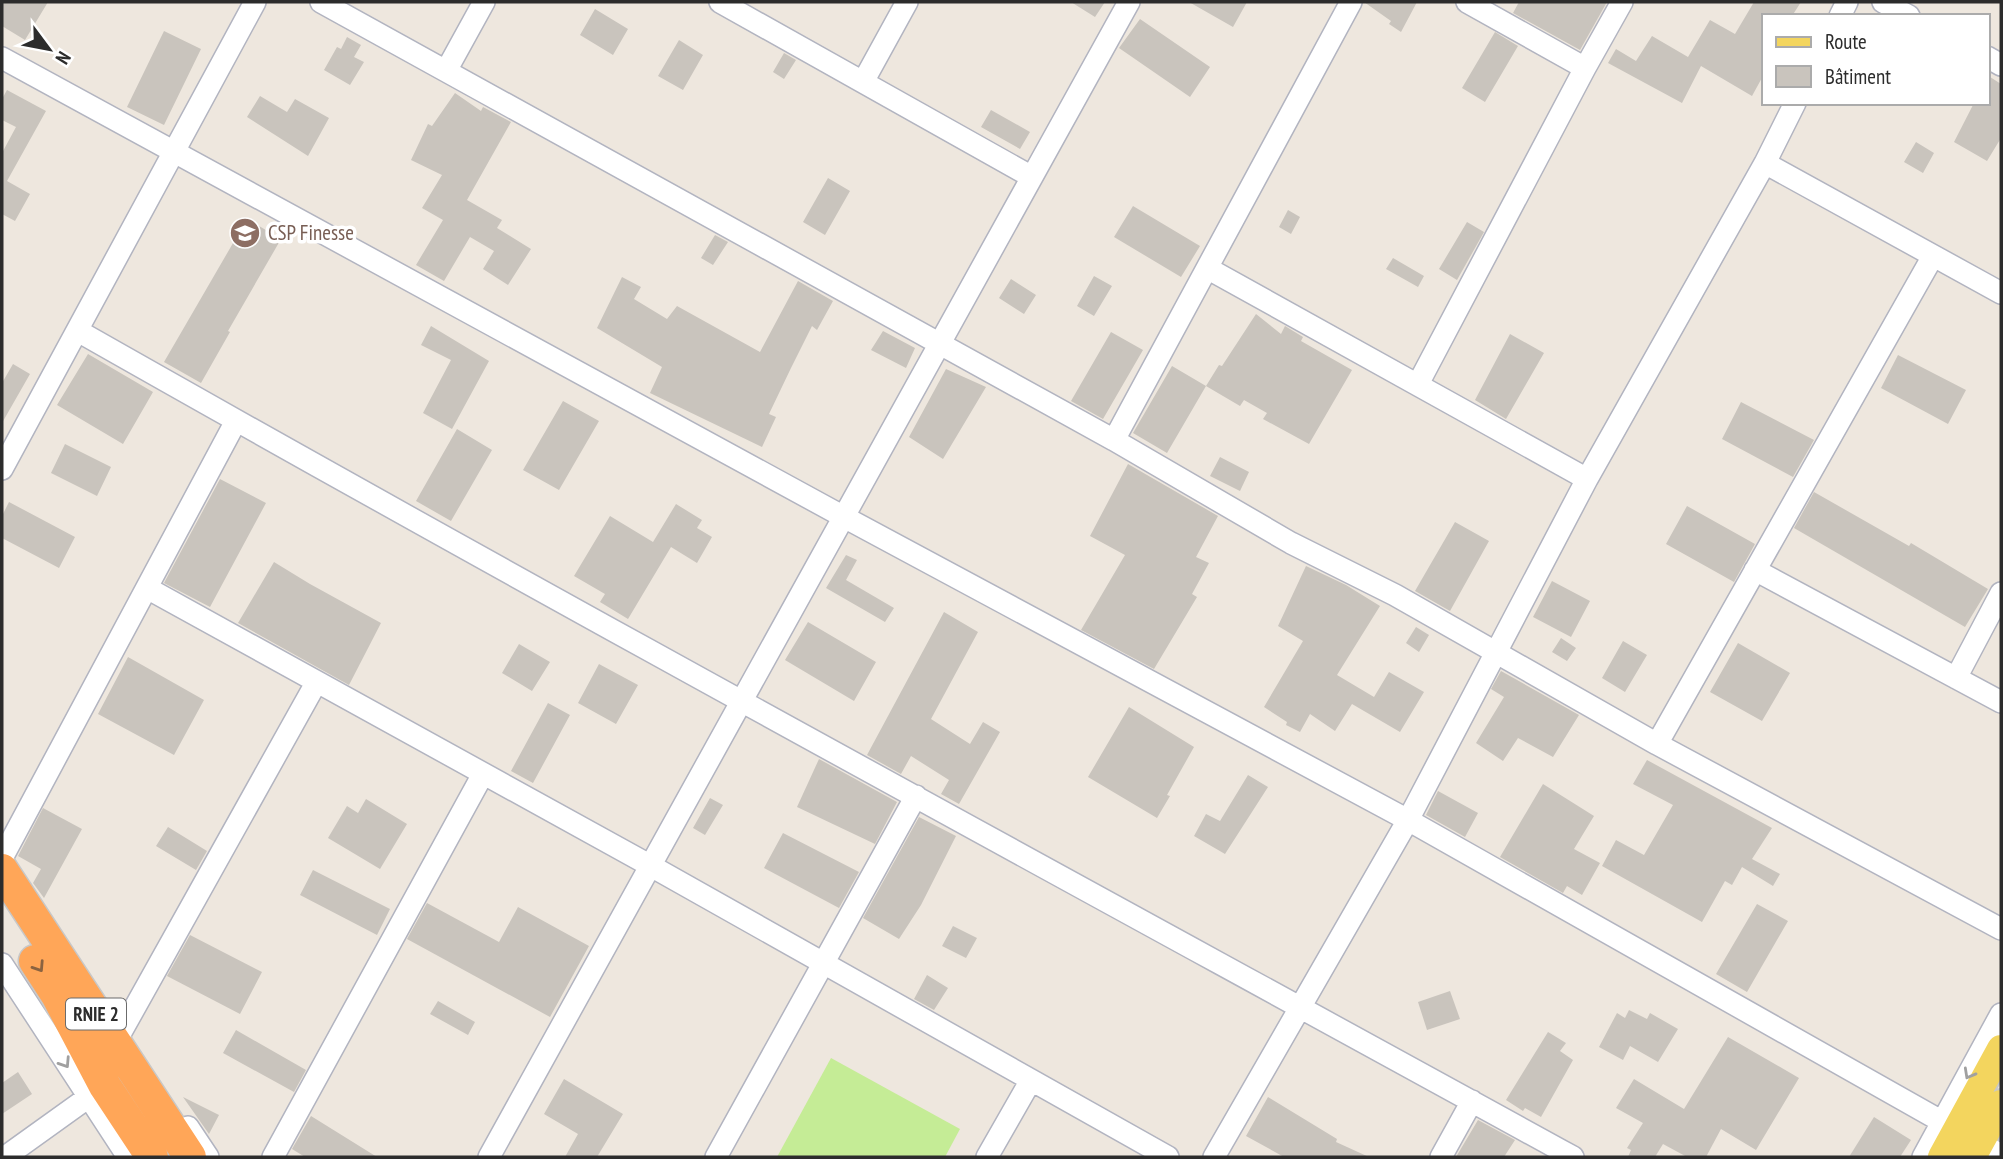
<svg xmlns="http://www.w3.org/2000/svg" width="2003" height="1159" font-family="'PT Sans Narrow',sans-serif">
<style>
.pitch{fill:#c5ec96}
.building{fill:#c9c4bd}
.lines{fill:none;stroke-linecap:round;stroke-linejoin:round}
.minor-casing{stroke:#b2b4c0;stroke-width:24}
.major-casing{stroke:#c8c8c8;stroke-width:32}
.highway-casing{stroke:#c8c8c8;stroke-width:35}
.minor{stroke:#fff;stroke-width:21}
.major{stroke:#f3d55e;stroke-width:28}
.highway{stroke:#ffa658;stroke-width:32}
.oneway{stroke:#8b6340}
.oneway2{stroke:#a0a0a0}
.labels{text-anchor:middle;stroke-width:7;stroke-linejoin:round;paint-order:stroke}
.shield{fill:#fff;stroke:#6b6b6b;stroke-width:2}
.shield-label{font-size:19px;font-weight:bold;fill:#2c2c2c}
.education-label{font-size:21px;fill:#785e54;stroke:#fff;text-anchor:start}
</style>
<rect width="100%" height="100%" fill="#eee7de"/>
<!-- pitch -->
<path class="pitch" d="M831 1058 960 1129 945 1157H777Z"/>
<!-- building -->
<path class="building" d="M2 2H48L25 40 2 26Z
M1071 2H1105L1095 17Z
M1189 2H1247L1233 27Z
M1364 2H1417L1401 32 1389 24 1391 21Z
M1519 2H1607L1580 50 1513 13Z
M1754 2H1801L1792 16H1763V76L1752 96 1701 66 1682 103 1608 63 1616 49 1636 61 1652 36 1688 57 1710 20 1735 34Z
M595 9 628 29 613 55 580 35Z
M1140 19 1210 67 1190 97 1119 48Z
M164 31 201 49 164 125 127 107Z
M1495 32 1518 46 1485 102 1462 88Z
M347 37 361 45 354 57 364 62 350 85 324 70 337 47 341 49Z
M679 40 703 55 683 90 658 76Z
M784 53 796 60 784 79 773 72Z
M1987 75 2001 84V138L1987 161 1954 142 1974 103H1987Z
M7 90 46 111 7 181 30 194 15 221 2 214V153L16 127 2 120V99Z
M455 93 481 111 483 107 511 122 467 200 502 220 497 228 531 249 508 285 483 269 494 251 470 237 444 281 416 265 443 220 422 208 442 175 411 160 428 124 432 126Z
M260 96 287 112 295 99 329 118 308 156 247 117Z
M991 110 1030 132 1020 149 981 127Z
M1916 142 1934 153 1923 173 1904 162Z
M828 178 850 191 825 235 803 222Z
M1133 206 1200 246 1181 277 1114 237Z
M1288 210 1300 217 1291 234 1279 227Z
M247 219 281 239 228 331 230 332 201 383 164 362Z
M1467 222 1484 232 1457 280 1439 269Z
M715 235 728 242 713 265 701 258Z
M1393 258 1424 276 1418 287 1386 269Z
M1094 276 1112 286 1094 316 1077 306Z
M622 277 641 287 634 299 667 319 677 306 760 352 798 281 833 301 817 330 812 326 791 368 769 414 776 417 762 447 650 393 662 367 597 328Z
M1011 279 1036 295 1024 314 999 298Z
M1256 314 1281 334 1285 326 1303 337 1301 341 1352 370 1309 444 1263 419 1267 413 1244 400 1240 406 1206 386 1219 365 1222 366Z
M431 326 489 361 452 429 423 413 451 360 421 345Z
M883 331 915 348 906 368 871 350Z
M1111 332 1143 350 1103 419 1071 401Z
M1510 334 1544 353 1506 419 1475 400Z
M88 354 153 392 123 444 57 405Z
M1898 355 1966 390 1948 424 1881 388Z
M13 364 30 374 2 423V383Z
M1172 366 1206 386 1167 453 1133 433Z
M946 369 986 387 943 459 909 437Z
M563 401 599 421 559 490 523 470Z
M1741 402 1814 440 1793 477 1722 439Z
M457 429 492 450 451 521 416 501Z
M65 444 111 467 97 496 51 473Z
M1220 457 1249 472 1240 491 1210 476Z
M1128 464 1218 516 1196 557 1209 563 1192 594 1197 597 1154 669 1081 630 1125 555 1090 536Z
M220 479 266 503 210 607 164 583Z
M1814 492 1909 546 1911 543 1988 589 1965 627 1794 528Z
M9 502 75 537 59 568 2 538V516Z
M676 504 702 520 697 528 712 537 697 563 671 547 628 619 600 602 605 594 574 576 610 516 653 542Z
M1687 506 1755 544 1734 582 1666 544Z
M1455 522 1489 541 1450 611 1415 591Z
M846 555 857 560 846 580 894 608 885 622 826 588Z
M274 562 310 584 381 623 349 685 238 623Z
M1306 566 1346 585 1380 606 1337 675 1374 697 1389 672 1424 692 1400 732 1352 704 1335 731 1310 714 1300 732 1286 725 1287 722 1264 707 1303 641 1278 626Z
M1552 581 1590 601 1571 637 1533 617Z
M944 612 978 632 931 719 970 744 983 722 1000 732 959 804 941 794 949 780 911 756 901 774 867 755Z
M808 622 876 662 854 701 785 660Z
M1416 627 1429 635 1419 652 1406 643Z
M1561 638 1576 648 1567 661 1552 652Z
M1623 641 1647 655 1625 692 1602 678Z
M1738 643 1790 673 1762 721 1710 692Z
M519 644 550 662 532 691 502 673Z
M128 657 204 700 174 755 98 714Z
M599 664 638 685 616 724 578 703Z
M1501 671 1579 715 1553 757 1518 738 1503 761 1476 743 1504 697 1491 689Z
M548 703 570 715 533 783 511 771Z
M1129 707 1194 747 1167 795 1170 796 1157 818 1088 777Z
M819 759 897 802 875 844 797 807Z
M1647 760 1772 828 1752 859 1780 874 1773 886 1742 867 1732 885 1725 881 1702 922 1602 866 1616 840 1644 855 1673 805 1633 784Z
M1248 775 1268 787 1225 854 1194 836 1206 814 1220 821Z
M1543 784 1594 816 1574 849 1600 863 1582 895 1567 886 1563 893 1500 857Z
M1438 791 1478 813 1465 837 1426 815Z
M710 798 723 805 705 835 693 828Z
M366 799 407 824 380 869 328 838 347 806 358 813Z
M43 808 82 829 44 898 33 883 41 869 18 856Z
M919 817 956 836 921 905 899 939 863 918Z
M168 827 207 851 196 870 156 846Z
M783 833 859 872 839 908 764 868Z
M313 870 390 909 377 935 300 895Z
M427 903 499 942 518 907 589 946 550 1017 407 939Z
M1757 904 1788 921 1747 992 1716 974Z
M953 926 977 938 966 958 942 946Z
M190 935 262 972 240 1014 167 976Z
M927 975 948 988 934 1010 914 999Z
M1450 991 1460 1019 1427 1030 1418 1002Z
M438 1001 475 1022 468 1035 430 1014Z
M1629 1010 1647 1019 1650 1013 1678 1029 1658 1062 1630 1046 1623 1060 1599 1047 1617 1013 1625 1018Z
M236 1030 306 1070 294 1092 223 1053Z
M1548 1032 1566 1043 1560 1051 1573 1060 1541 1117 1525 1108 1523 1111 1506 1100Z
M1728 1037 1799 1078 1756 1150 1721 1129 1706 1157H1687L1663 1144 1655 1157H1628L1631 1150 1627 1148 1643 1123 1616 1108 1634 1079 1684 1109Z
M18 1072 32 1094 2 1114V1083Z
M564 1079 623 1114 597 1157H565L578 1134 544 1114Z
M183 1097 219 1115 209 1134Z
M1268 1097 1337 1139 1336 1142 1369 1157H1284L1246 1136Z
M311 1116 377 1157H305L292 1149Z
M1874 1117 1911 1140 1900 1157H1849Z
M1478 1120 1515 1140 1504 1157H1456Z"/>
<g class="lines">
<!-- minor casing -->
<g class="minor-casing">
<path id="minor" d="M321 2 1114 440 1291 543 1395 595 1657 744 2001 929
M720 2 1032 177
M1467 2 1585 68
M1883 2 1909 16
M1840 16 1847 2
M1987 57 2001 65
M2 58 844 517 1408 820 2001 1155
M446 71 484 2
M863 82 907 2
M1765 163 2001 293
M1207 268 1587 479
M78 331C573 612 1074 883 1573 1157
M1418 384 1585 68 1622 2
M1114 440 1351 2
M2 469 255 2
M1755 570 2001 702
M147 588 651 866 1168 1157
M1956 678 2001 593
M1657 744 1933 256
M2 858 236 421
M2 964 128 1157
M115 1043 316 683
M188 1127 208 1157
M5 1157 97 1091
M273 1157 483 774
M489 1157 1129 2
M716 1157 916 796
M987 1157 1031 1080
M1214 1157 1408 820 1587 479 1765 163 1795 103
M1441 1157 1472 1101
M1923 1157 2001 1014"/>
</g>
<!-- major casing -->
<g class="major-casing">
<path id="major" d="M1942 1157 2001 1049
M1972 1157 2001 1104"/>
</g>
<!-- highway casing -->
<g class="highway-casing">
<path id="highway" d="M2 870 190 1157
M35 961 57 995 105 1086 152 1157"/>
</g>
<!-- minor -->
<use href="#minor" class="minor"/>
<!-- major -->
<use href="#major" class="major"/>
<!-- highway -->
<use href="#highway" class="highway"/>
</g>
<!-- one-way arrows -->
<defs><path id="oneway-chevron" d="M-2-3.5L2.5 0L-2 3.5" fill="none" stroke-width="1.6" stroke-linecap="round" stroke-linejoin="round" transform="scale(1.75)"/></defs>
<use class="oneway" href="#oneway-chevron" transform="translate(39 967) rotate(57)"/>
<g class="oneway2">
<use href="#oneway-chevron" transform="translate(65 1063) rotate(57)"/>
<use href="#oneway-chevron" transform="translate(1969 1074) rotate(119)"/>
</g>
<!-- icons -->
<defs>
<g id="school-disc" transform="scale(1.575)"><circle r="9.5" fill="#8d6e63" stroke="#fff"/><path d="M0-5L7-2L0 1L-7-2ZM-4 1L0 2.5L4 1V4Q0 6-4 4Z" fill="#fff"/></g>
</defs>
<g fill-rule="evenodd">
<use href="#school-disc" x="245" y="233"/>
</g>
<g class="labels">
<!-- shield labels -->
<rect class="shield" x="66" y="998.5" width="60" height="31" rx="5"/>
<g class="shield-label">
<text x="96" y="1021">RNIE 2</text>
</g>
<!-- education labels -->
<g class="education-label">
<text x="268" y="240">CSP Finesse</text>
</g>
</g>
<!-- border -->
<rect width="2003" height="1159" fill="none" stroke="#2c2c2c" stroke-width="7"/>
<!-- legend -->
<rect x="1762" y="14" width="228" height="91" fill="#ffffff" stroke="#ababab" stroke-width="2"/>
<rect x="1776" y="37" width="35" height="10" fill="#f3d55e" stroke="#ababab" stroke-width="2"/>
<text x="1825" y="49" font-size="21" fill="#2c2c2c">Route</text>
<rect x="1776" y="66" width="35" height="21" fill="#c9c4bd" stroke="#ababab" stroke-width="2"/>
<text x="1825" y="84" font-size="21" fill="#2c2c2c">Bâtiment</text>
<!-- north arrow -->
<g transform="translate(49 49) rotate(122)" stroke="#ffffff" stroke-width="5" paint-order="stroke">
<path d="M0-5L12 26L0 18L-12 26Z" fill="#2c2c2c"/>
<text y="-10" font-size="19" font-weight="bold" text-anchor="middle" fill="#2c2c2c">N</text>
</g>
</svg>
